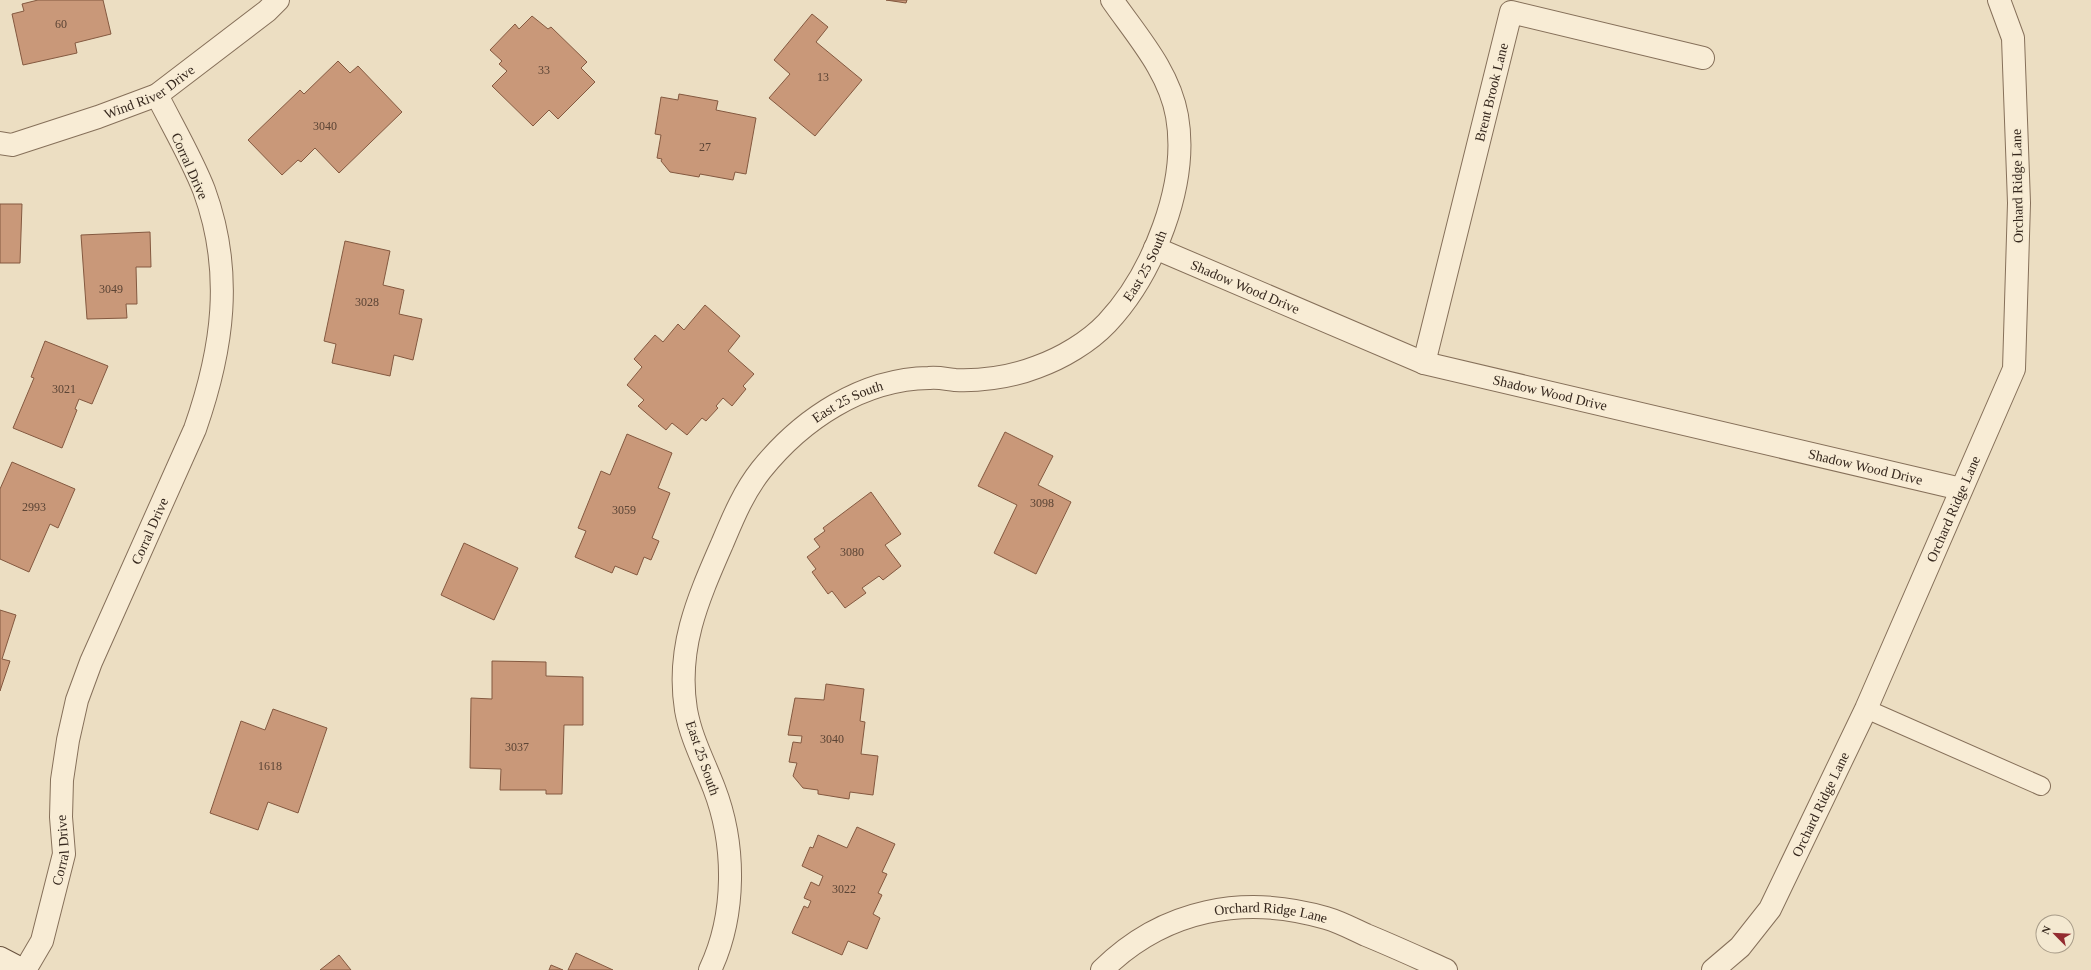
<svg xmlns="http://www.w3.org/2000/svg" width="2091" height="970" font-family="'Times New Roman',serif">
<style>
.building{fill:#c99879;stroke:#845940}
.lines{fill:none;stroke-linecap:round;stroke-linejoin:round}
.lane-casing{stroke:#86705a;stroke-width:20}
.street-casing{stroke:#86705a;stroke-width:24}
.secondary-casing{stroke:#67513d;stroke-width:24}
.lane{stroke:#f8ecd5;stroke-width:18}
.street{stroke:#f8ecd5;stroke-width:22}
.secondary{stroke:#f8ecd5;stroke-width:22}
.labels{text-anchor:middle;stroke-width:3;stroke-linejoin:round;paint-order:stroke}
.number-label{font-size:12px;fill:#5b4435}
.street-label{font-size:14px;fill:#36281e;stroke:#f4e9d1}
</style>
<rect width="100%" height="100%" fill="#ecdec2"/>
<!-- building -->
<path class="building" d="M38 0H103L111 34 75 43 77 53 23 65 12 14 24 11 22 4Z
M886 0H907L906 3Z
M812 14 828 27 816 42 862 80 815 136 769 98 790 74 774 60Z
M532 16 548 29 551 27 587 62 581 68 595 82 558 119 549 110 533 126 492 86 507 71 499 64 502 61 490 50 515 24 519 29Z
M338 61 350 73 358 66 402 112 339 173 315 148 301 162 298 160 282 175 248 140 300 90 304 94Z
M679 94 718 101 716 110 756 118 746 174 735 172 733 180 700 174 699 177 670 172 661 161 662 159 657 158 661 135 655 134 661 97 678 100Z
M0 204H22L20 263H0Z
M150 232 151 267H136L137 304H126L127 318 87 319 81 235Z
M345 241 390 251 383 285 404 290 399 314 422 319 413 360 394 355 390 376 332 363 336 344 324 341Z
M705 305 740 336 728 351 754 374 743 386 746 389 732 406 723 398 716 406 718 408 706 421 702 418 687 435 672 423 666 430 638 406 644 400 627 385 642 367 634 359 655 335 663 342 678 324 684 330Z
M45 341 108 366 92 404 79 399 75 409 77 410 62 448 13 428 34 378 31 377Z
M1005 432 1053 456 1038 485 1071 502 1036 574 994 553 1017 505 978 486Z
M627 434 672 453 658 488 670 493 652 538 659 541 651 560 644 557 637 575 615 566 612 573 575 557 586 531 578 528 601 471 610 475Z
M12 462 75 489 58 528 50 524 29 572 0 559V489Z
M871 492 901 534 885 545 901 566 883 580 879 576 862 588 866 593 845 608 832 591 828 594 812 572 816 569 807 557 820 547 814 539 825 531 823 528Z
M464 543 518 568 494 620 441 595Z
M0 610 16 615 2 659 10 661 0 691Z
M492 661 546 662V676L583 677V725H564L562 794H546V790H500L501 769 470 768 471 698 492 699Z
M826 684 864 689 860 721 865 722 861 754 878 756 873 795 850 792 849 799 818 794V790L803 788 793 776 797 763 789 762 793 742 801 743 802 736 788 735 795 698 824 700Z
M273 709 327 728 298 813 268 802 258 830 210 813 241 721 265 730Z
M857 827 895 844 882 872 887 874 878 893 882 895 873 914 880 918 867 949 848 941 842 955 792 933 804 906 808 908 811 901 804 898 811 882 819 886 823 876 802 866 810 847 813 848 818 835 847 848Z
M576 953 613 970H568Z
M339 955 351 970H320Z
M551 965 563 970H549Z"/>
<g class="lines">
<!-- lane casing -->
<g class="lane-casing">
<path id="lane" d="M1866 709 2041 786"/>
</g>
<!-- street casing -->
<g class="street-casing">
<g id="street">
<path id="s1" d="M0 143 12 145 98 117 157 95 267 11 278 0"/>
<path id="s2" d="M1155 248 1424 363 1961 489"/>
<path id="s3" d="M1424 363 1511 12 1703 58"/>
<path id="s4" d="M25 970 42 941 64 854 61 817 62 780 68 740 77 700 91 662 195 429C223 349 234 272 204 190 192 159 172 125 157 95"/>
<path id="s5" d="M710 970C736 915 736 845 714 788 704 762 691 738 686 710 676 648 698 599 722 544 733 518 743 493 761 470 802 419 862 379 929 378 938 377 946 379 955 380 982 381 1011 377 1037 367 1062 358 1089 342 1107 323 1153 274 1189 184 1177 116 1169 71 1137 36 1112 0"/>
<path id="s6" d="M1102 970C1164 909 1244 894 1326 918 1340 922 1353 929 1366 935 1393 946 1419 958 1446 970"/>
<path id="s7" d="M1713 970 1740 947 1770 909 1866 709 2014 369 2019 203 2013 38 1999 0"/>
</g>
</g>
<!-- secondary casing -->
<g class="secondary-casing">
<path id="secondary" d="M0 958 23 970"/>
</g>
<!-- lane -->
<use href="#lane" class="lane"/>
<!-- street -->
<use href="#street" class="street"/>
<!-- secondary -->
<use href="#secondary" class="secondary"/>
</g>
<g class="labels">
<!-- number labels -->
<g class="number-label">
<text x="61" y="28">60</text>
<text x="544" y="74">33</text>
<text x="823" y="81">13</text>
<text x="325" y="130">3040</text>
<text x="705" y="151">27</text>
<text x="111" y="293">3049</text>
<text x="367" y="306">3028</text>
<text x="64" y="393">3021</text>
<text x="1042" y="507">3098</text>
<text x="34" y="511">2993</text>
<text x="624" y="514">3059</text>
<text x="852" y="556">3080</text>
<text x="832" y="743">3040</text>
<text x="517" y="751">3037</text>
<text x="270" y="770">1618</text>
<text x="844" y="893">3022</text>
</g>
<!-- street labels -->
<g class="street-label">
<text dy="5" stroke="none"><textPath href="#s1" startOffset="160">Wind River Drive</textPath></text>
<text dy="5" stroke="none"><textPath href="#s3" startOffset="279">Brent Brook Lane</textPath></text>
<text transform="translate(190 166) rotate(66)" y="5">Corral Drive</text>
<text transform="translate(2017 186) rotate(-91)" y="5">Orchard Ridge Lane</text>
<text dy="5" stroke="none"><textPath href="#s5" startOffset="986">East 25 South</textPath></text>
<text dy="5" stroke="none"><textPath href="#s2" startOffset="98">Shadow Wood Drive</textPath></text>
<text dy="5" stroke="none"><textPath href="#s2" startOffset="422">Shadow Wood Drive</textPath></text>
<text dy="5" stroke="none"><textPath href="#s5" startOffset="638">East 25 South</textPath></text>
<text dy="5" stroke="none"><textPath href="#s2" startOffset="746">Shadow Wood Drive</textPath></text>
<text dy="5" stroke="none"><textPath href="#s7" startOffset="524">Orchard Ridge Lane</textPath></text>
<text dy="5" stroke="none"><textPath href="#s4" startOffset="463">Corral Drive</textPath></text>
<text transform="translate(703 758) rotate(71)" y="5">East 25 South</text>
<text dy="5" stroke="none"><textPath href="#s7" startOffset="200">Orchard Ridge Lane</textPath></text>
<text dy="5" stroke="none"><textPath href="#s4" startOffset="127">Corral Drive</textPath></text>
<text dy="5" stroke="none"><textPath href="#s6" startOffset="186">Orchard Ridge Lane</textPath></text>
</g>
</g>
<!-- north arrow -->
<g transform="translate(2055 934) rotate(294)"><circle r="19" fill="#f4e9d1" stroke="#a89c89"/>
<path d="M0-3L7 15L0 10L-7 15Z" fill="#932c30"/>
<text y="-6" font-size="11" font-weight="bold" text-anchor="middle" fill="#36281e">N</text>
</g>
</svg>
